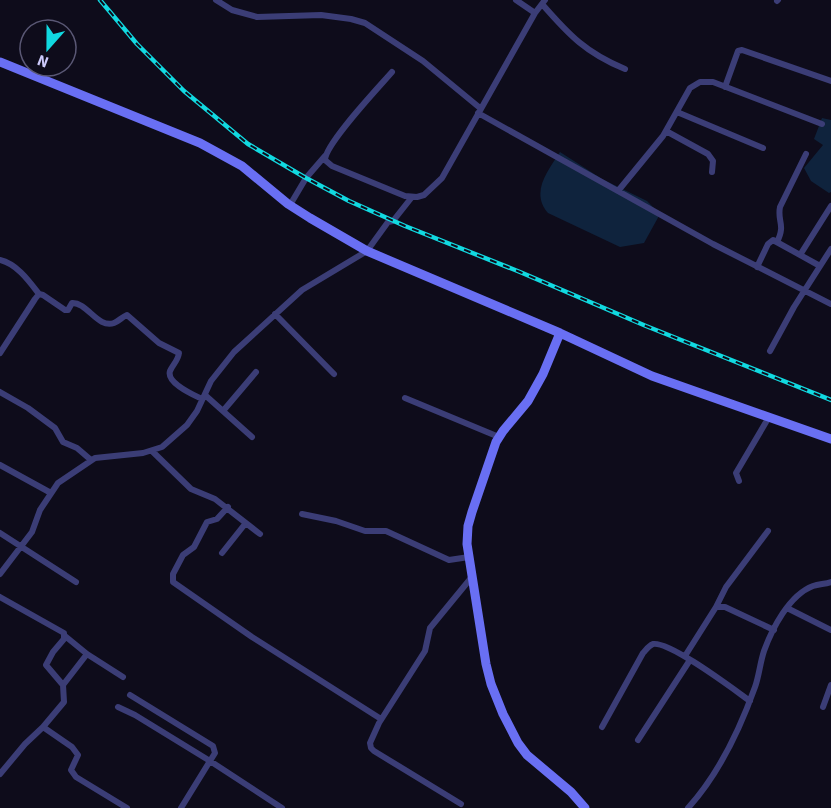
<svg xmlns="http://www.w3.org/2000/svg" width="831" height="808" font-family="'Source Sans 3',sans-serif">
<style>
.water{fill:#0f233d}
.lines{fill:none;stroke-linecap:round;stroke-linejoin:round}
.street{stroke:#3b3d76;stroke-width:6}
.secondary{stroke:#696ff3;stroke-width:9}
.rail-casing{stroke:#11d9e0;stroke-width:4.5}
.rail{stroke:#0e0c1b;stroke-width:2;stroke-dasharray:7;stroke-linecap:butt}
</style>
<rect width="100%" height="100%" fill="#0e0c1b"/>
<!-- water -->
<path class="water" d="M822 118 831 120V192L829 193 811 181 804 168 823 145 814 139Z
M560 152 602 179 647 201 660 214 644 243 620 247 548 213C530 192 548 171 560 152Z"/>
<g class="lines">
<!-- street -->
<path class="street" d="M216 0 232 10 257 17 321 15 351 19 365 23 423 61 480 108
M516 0 535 13
M777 1 778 0
M542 4C569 35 586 53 625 69
M392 72C379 87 325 144 325 160L332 166 405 196 417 197 424 195 442 178 535 13 545 0
M725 87 738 51 742 50 831 81
M677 112 763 148
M478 113 713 244 831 304
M666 131 708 154 713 161 712 172
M618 191 663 136 690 88 700 82H713L822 124
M290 205 306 178 325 156
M777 242C786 224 777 222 780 207L806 154
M800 255 831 206
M0 260C17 264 29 281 39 294
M757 267 768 244 773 240 820 266
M275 314 334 374
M770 351 794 307 831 249
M0 353 35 299 39 294 43 295 65 310H68L72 303C87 302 98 329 114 323 119 321 122 317 127 315L159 343 179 353C178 361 173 364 170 371 166 383 194 395 202 399
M0 392 28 408 55 428 63 442 77 448 91 460
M205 395 252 437
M405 398 499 437
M223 411 256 372
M153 452 191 489 215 499 260 534
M0 465 51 493
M739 481 736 473 769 417
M228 507 217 519 207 522 194 547 183 555 173 574V582L252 637 381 719
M302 514 336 521 365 531H386L449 560 469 557
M0 533 76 582
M222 553 245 524
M0 574 32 532 40 510 58 483 95 458 143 453 162 447 187 425 197 411 211 381 234 352 302 290 367 251 388 222 393 221 412 197
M0 597 64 633V639L53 652 46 665 63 685 64 702 43 727 25 744 0 774
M716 607 726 587 768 531
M787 608 831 630
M65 636 87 654 123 677
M685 656 716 607H725L774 630
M63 685 87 654
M118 707 135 715 210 761 215 753 213 746 130 695
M823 707 831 685
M43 727 72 747 78 755 71 770 76 777 127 808
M602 727 643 653C646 650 648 646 653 644 670 641 733 689 750 701
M638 740 690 660
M461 804 374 751 371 748 370 743 379 723 425 651 430 628 471 578
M181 808 210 761 282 808
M688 808C718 775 740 729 755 687 759 676 760 663 764 651 772 629 789 595 813 586 819 584 825 584 831 582"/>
<!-- secondary -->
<path class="secondary" d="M0 62 200 143 242 166 288 204 310 218 367 251 560 333 652 376 831 439
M560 333 543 374 528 401 503 431 496 442 472 512 468 526 467 544 486 664 491 684 503 714 518 743 527 755 571 792 585 808"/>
<!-- rail casing -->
<g class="rail-casing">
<path id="rail" d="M100 0 137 44 184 91 248 144 306 178 349 201 405 226 520 272 646 326 831 400"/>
</g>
<!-- rail -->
<use href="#rail" class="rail"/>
</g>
<!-- north arrow -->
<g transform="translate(48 48) rotate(201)"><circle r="28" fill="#0e0c1b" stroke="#5a5875" stroke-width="1.5"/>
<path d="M0-4.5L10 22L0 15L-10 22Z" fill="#11d9e0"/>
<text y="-9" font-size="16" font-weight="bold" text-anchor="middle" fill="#cdcafb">N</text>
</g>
</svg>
